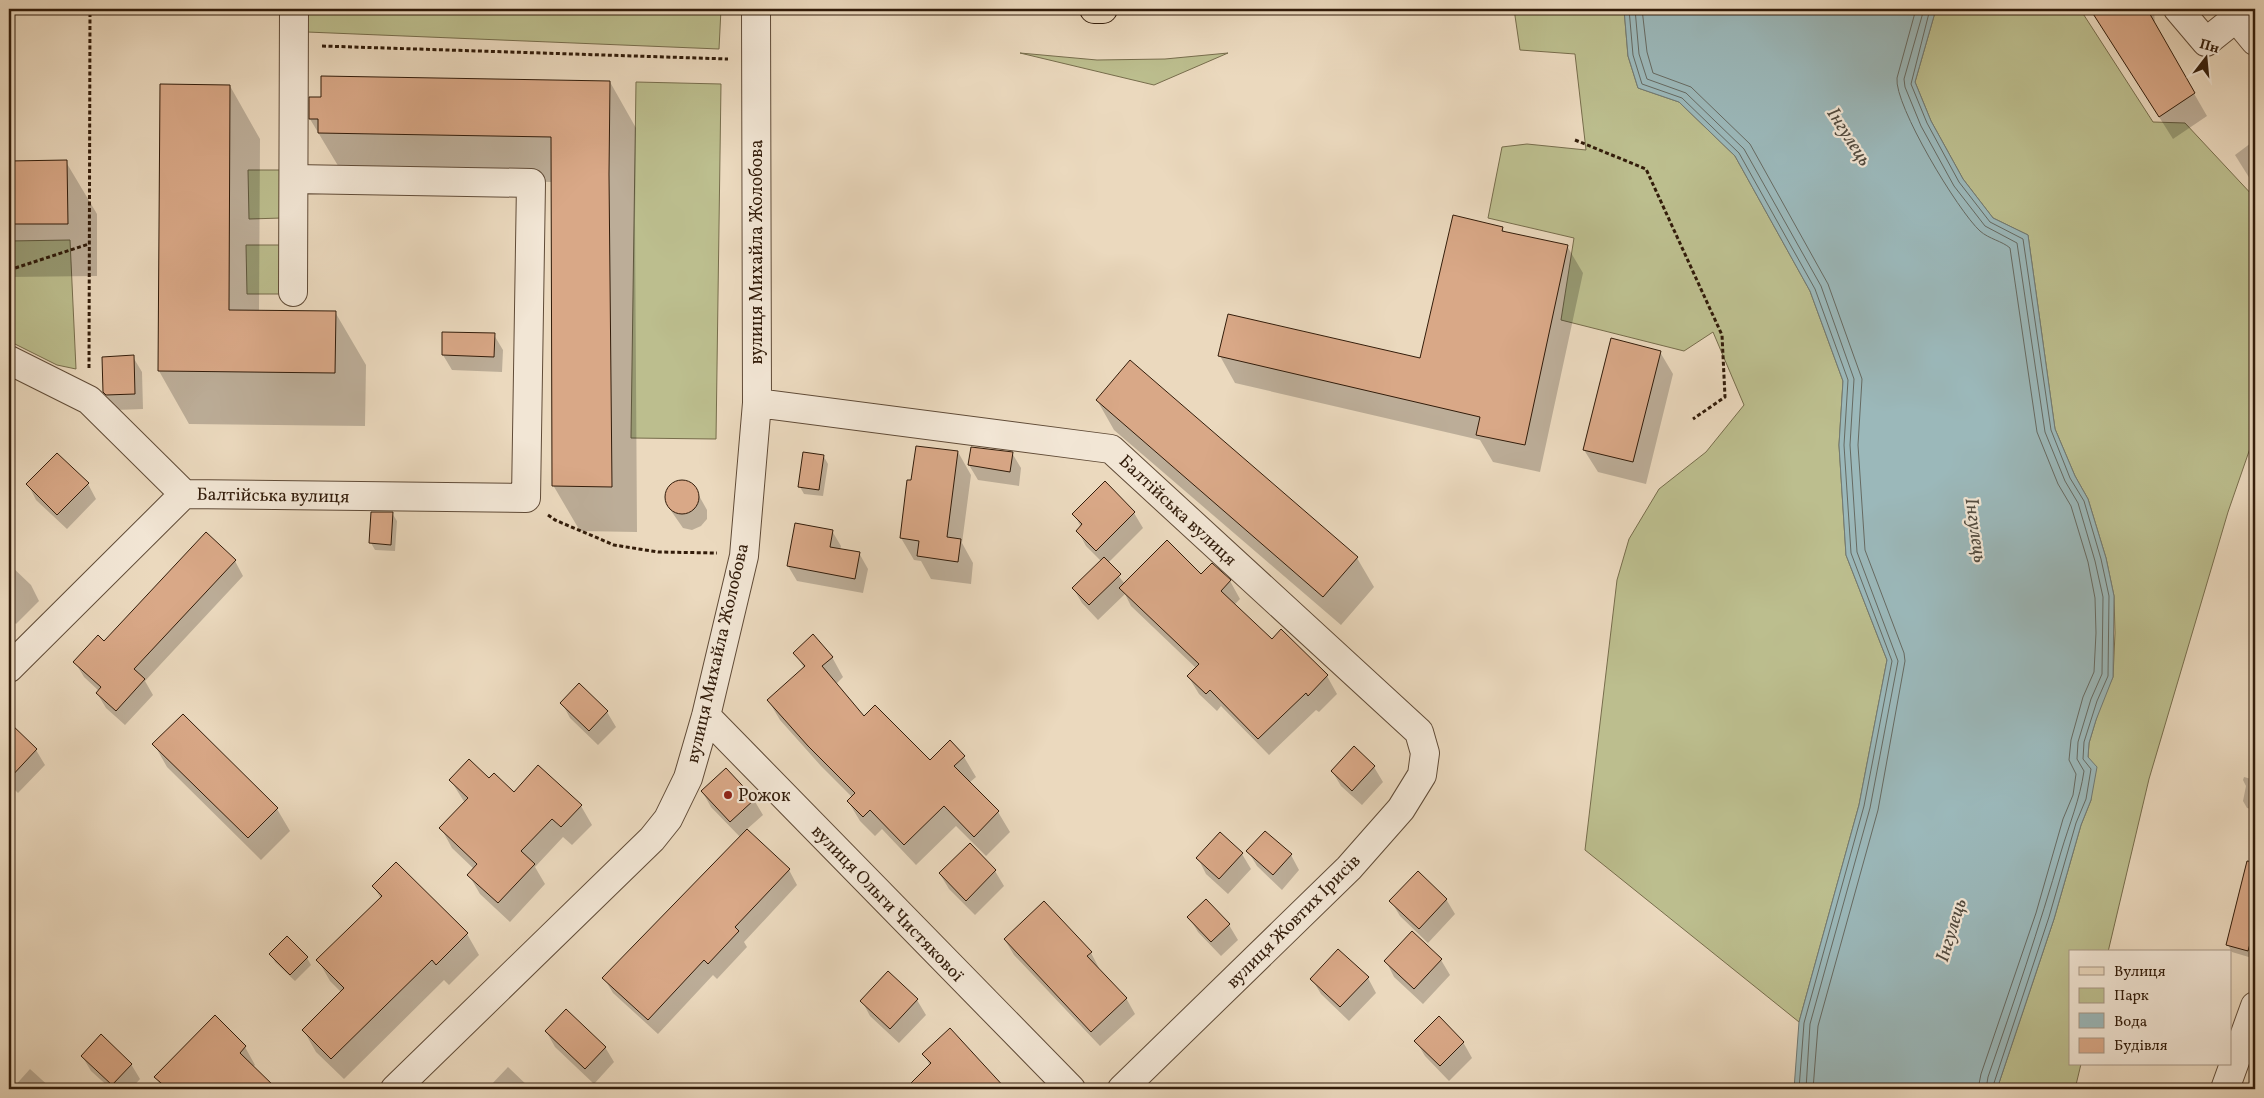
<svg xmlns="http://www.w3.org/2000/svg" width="2264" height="1098" font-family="Vollkorn,serif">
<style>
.green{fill:#bcbe8e;stroke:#776d4c}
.water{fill:#9bb8ba;stroke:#717a74}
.shadow{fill:#0003}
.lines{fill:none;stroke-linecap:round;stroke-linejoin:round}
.shore{stroke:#666a62;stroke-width:1}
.building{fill:#d9a887;stroke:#321c0a}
.minor-casing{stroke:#604b37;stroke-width:30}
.major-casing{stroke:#321c0a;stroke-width:30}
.path{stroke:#321c0a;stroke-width:3;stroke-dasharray:4 2.5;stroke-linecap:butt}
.minor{stroke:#f2e6d5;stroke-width:28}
.major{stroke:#ebd9be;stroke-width:28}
.poi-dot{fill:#8f2418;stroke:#f2e6d5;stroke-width:2}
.labels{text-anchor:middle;stroke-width:4.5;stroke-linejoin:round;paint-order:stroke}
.street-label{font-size:18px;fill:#321c0a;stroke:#f2e6d5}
.poi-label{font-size:18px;fill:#321c0a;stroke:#f2e6d5;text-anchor:start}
.water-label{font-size:19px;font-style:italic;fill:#524b3f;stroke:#f2e6d5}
</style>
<rect width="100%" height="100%" fill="#ebd9be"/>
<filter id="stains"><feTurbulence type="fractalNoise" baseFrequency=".004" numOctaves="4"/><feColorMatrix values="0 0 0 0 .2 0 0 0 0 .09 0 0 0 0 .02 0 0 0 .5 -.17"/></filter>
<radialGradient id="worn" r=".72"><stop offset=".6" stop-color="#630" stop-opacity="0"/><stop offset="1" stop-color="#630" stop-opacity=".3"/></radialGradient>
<!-- green -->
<path class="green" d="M308 9H721L719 49 307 32Z
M1514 9H1624L1628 56 1638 88 1679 102 1735 156 1810 291 1843 381 1839 445 1846 555 1887 660 1859 805 1799 1022 1585 850 1617 580 1629 539 1659 489 1706 452 1744 405 1713 332 1684 351 1561 320 1574 238 1488 218 1502 147 1527 144 1586 150 1575 54 1520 50Z
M1936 9H2080L2153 122 2185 123 2255 198V434L2228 512 2149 779 2108 952H2070V1064H2081L2075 1089H1997L2054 919 2081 825 2091 800 2088 757 2089 743 2101 703 2113 677 2115 633 2114 596 2106 558 2088 499 2075 476 2055 429 2028 235 1993 218 1963 179 1931 121 1915 82Z
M1020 53 1097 60 1165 59 1228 53 1154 85Z
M636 82 721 84 716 439 631 438Z
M248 170H282V218L249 219Z
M70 240 76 369 57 365 9 341V241Z
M246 245H280V294H247Z"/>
<!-- water -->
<path class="water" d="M1624 9H1936L1915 82 1931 121 1963 179 1993 218 2028 235 2055 429 2075 476 2088 499 2106 558 2114 596 2113 677 2096 720 2089 743 2088 757 2097 767 2091 800 2081 825 2054 919 1997 1089H1794L1799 1022 1859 805 1887 660 1846 555 1839 445 1843 381 1810 291 1735 156 1679 102 1638 88 1628 56Z"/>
<!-- shadow -->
<path class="shadow" d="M2091 9H2154L2155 26 2207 116 2173 139Z
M610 82 636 128 635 221 637 532 580 531 553 485 552 182 346 179 310 119Z
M161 86H230L260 139 259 311 335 312 366 365 365 426 189 424 159 371Z
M2255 140V187L2235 155Z
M9 162H66L97 214V276L9 277Z
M1502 228 1505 233 1567 246 1583 273 1540 472 1493 462 1480 440 1235 383 1220 356 1421 360Z
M443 333 494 335 503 350 502 372 452 370 443 355Z
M1660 352 1673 374 1646 484 1598 472 1584 450Z
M133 357 142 372 143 409 116 410 104 392Z
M1097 400 1357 558 1374 587 1341 625 1114 430Z
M972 448 1012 453 1021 468 1019 486 978 480 969 465Z
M958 452 971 475 962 543 973 563 971 584 931 579 921 561 914 560 901 538 912 482Z
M824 457 828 464 823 496 804 494 800 487Z
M676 481H685L693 485 707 510V519L701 526 692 530 683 528 667 505 665 496 668 487Z
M1105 483 1134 513 1143 528 1108 563 1125 584 1202 575 1212 565 1230 581 1240 599 1234 605 1272 641 1281 631 1327 676 1337 694 1319 712 1316 710 1269 755 1221 706 1217 711 1199 694 1188 676 1196 668 1131 606 1125 594 1098 620 1082 603 1073 588 1101 561 1086 546 1078 531 1081 527 1074 514Z
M28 484H88L96 499 67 529 36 500Z
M392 513 397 521 395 551 375 550 371 543Z
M832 531 841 546 840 550 859 553 868 569 863 593 797 581 788 566Z
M235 561 243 576 145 681 153 695 125 725 106 708 97 693 99 691 84 677 75 662Z
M9 564 31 585 39 601 16 624 9 617Z
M795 653 832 657 843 677 836 684 864 717 930 761 964 757 976 777 969 783 998 812 1010 832 986 856 956 826 916 865 882 829 875 836 860 821 848 801 852 797 821 766 780 720 768 700 804 668Z
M562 703 607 712 616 727 598 745 570 718Z
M9 724 36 750 45 765 18 793 9 784Z
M154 744 277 809 290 831 261 860 167 767Z
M1374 767 1383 782 1362 805 1341 786 1332 771Z
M726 769 754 800 763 815 746 830 789 870 797 885 744 942 747 947 717 979 713 975 658 1034 613 993 604 978 741 838 711 807 702 791Z
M2244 777 2255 780V810L2247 808 2243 801 2246 786 2243 780Z
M489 780 514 794 581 806 592 825 572 845 563 837 535 867 545 884 510 922 480 894 469 875 474 869 452 848 441 828 465 803 451 781Z
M1220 834 1242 854 1251 869 1228 894 1206 874 1198 858Z
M970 845 995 871 1004 886 975 915 949 889 940 874Z
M1248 851 1291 855 1299 870 1282 890 1257 866Z
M374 887 467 934 479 955 449 985 444 980 344 1079 316 1052 304 1031 342 993 330 981 318 960 381 899Z
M2240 893 2255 897V945L2252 958 2232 952 2228 945Z
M1446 899 1455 914 1428 943 1400 916 1391 901Z
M1189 917 1229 925 1238 940 1221 956 1198 932Z
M1412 933 1441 960 1450 975 1423 1004 1394 977 1386 961Z
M1005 940 1091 953 1099 968 1098 969 1126 998 1135 1014 1100 1046 1014 955Z
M271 954 307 958 311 965 295 981 275 962Z
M1368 978 1376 993 1349 1021 1321 994 1312 979Z
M917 1000 926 1015 899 1043 870 1016 862 1001Z
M215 1017 245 1047 255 1065 253 1067 274 1089H163L156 1077Z
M546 1031 605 1047 614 1062 594 1084 555 1047Z
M1416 1041 1463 1042 1472 1058 1449 1081 1425 1056Z
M924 1054 992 1076 1007 1089H906L930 1066Z
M82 1056 131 1064 140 1079 131 1089H111L91 1071Z
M508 1067 531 1089H490L489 1087Z
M30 1069 52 1089H12Z"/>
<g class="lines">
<!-- shore -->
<path class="shore" d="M1629 9 1633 55 1642 84 1682 98 1739 153 1815 289 1848 380 1844 445 1851 553 1892 661 1864 806 1804 1023 1799 1089
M1635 9 1639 54 1647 79 1686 93 1744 149 1821 286 1854 379 1850 445 1857 552 1898 661 1870 808 1810 1024 1806 1089
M1642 9 1647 52 1653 73 1691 87 1750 144 1828 284 1862 379 1858 445 1865 550 1904 653 1905 661 1878 810 1818 1026 1813 1089
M1916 9 1897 78C1894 105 1958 211 1980 231 1989 239 2002 241 2010 248L2037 432 2058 484 2071 506 2088 562 2095 598 2096 633 2094 672 2083 697 2071 740 2069 760 2076 774 2073 795 2063 819 2036 913 1981 1074 1978 1089
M1924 9 1904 79 1905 87 1921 126 1954 186 1985 226 2017 243 2045 432 2065 481 2078 503 2095 561 2103 597 2102 674 2091 699 2078 742 2077 759 2084 771C2080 799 2069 825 2061 852 2039 928 2014 1002 1988 1077L1986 1089
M1930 9 1911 84 1927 123 1959 182 1990 222 2023 239 2051 430 2070 478 2084 501 2101 559 2109 596 2108 676 2097 701 2084 742 2083 759 2091 769 2086 799 2076 823 2049 917 1992 1089"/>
</g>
<!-- building -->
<path class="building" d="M2090 9H2147L2195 93 2159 117Z
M321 76 610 81 609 174 612 487 552 486 551 137 318 133V119H309V97H321Z
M160 84 230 85 229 310 336 311 335 373 158 371Z
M67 160 68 224H9V161Z
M1453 215 1503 227 1502 231 1568 245 1525 445 1476 435 1480 417 1218 356 1228 314 1420 358Z
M442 332 495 333 494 357 442 355Z
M1611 338 1661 351 1633 462 1583 450Z
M134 355 135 394 106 395 103 392 102 357Z
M1130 360 1358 557 1323 597 1096 400Z
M916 446 958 451 947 537 961 539 958 562 917 556 919 541 900 538 907 480H911Z
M971 447 1013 452 1010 472 968 465Z
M803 452 824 455 819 490 798 487Z
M57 453 89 483 57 515 26 484Z
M665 497a17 17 0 1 1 34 0a17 17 0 1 1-34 0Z
M1105 481 1135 512 1096 551 1076 531 1082 524 1072 514Z
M371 512H393L391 545 369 543Z
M795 523 833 530 830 547 860 552 855 579 787 566Z
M206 532 236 560 134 669 145 679 116 711 96 693 101 687 73 662 98 635 104 641Z
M1167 540 1201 574 1212 563 1231 580 1221 591 1272 639 1281 629 1328 675 1308 696 1306 693 1258 739 1210 690 1206 694 1187 676 1199 664 1119 588Z
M1104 557 1121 574 1089 605 1072 588Z
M813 634 833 657 822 666 864 716 875 705 930 760 950 740 965 756 954 766 999 811 974 837 944 806 904 845 870 810 863 817 847 801 855 793 808 746 767 700 805 666 793 653Z
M579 683 608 711 589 731 560 703Z
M183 714 278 808 248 838 152 744Z
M9 722 37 749 9 779Z
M1354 746 1375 766 1352 791 1331 771Z
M469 759 489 778 494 773 514 792 538 765 582 805 561 827 552 819 521 851 535 864 498 903 467 875 477 864 439 828 468 798 449 780Z
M726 768 755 799 730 822 701 791Z
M747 829 790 869 735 927 739 931 708 964 704 960 648 1020 602 978Z
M1265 831 1292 854 1273 875 1246 851Z
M1220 832 1243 853 1219 879 1196 858Z
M970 843 996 870 966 901 939 873Z
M2247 861 2255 862V925L2248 951 2226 945Z
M396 862 468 933 436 965 432 960 331 1059 302 1030 344 988 316 960 382 896 372 886Z
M1418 871 1447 899 1419 929 1389 901Z
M1206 899 1230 924 1211 942 1187 917Z
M1044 901 1092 952 1087 956 1127 998 1091 1032 1004 939Z
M1412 931 1442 959 1414 989 1384 961Z
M287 936 308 957 290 975 269 954Z
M1338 949 1369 977 1340 1007 1310 979Z
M888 971 918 999 890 1029 860 1001Z
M566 1009 606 1047 585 1069 545 1031Z
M215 1015 246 1046 240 1053 277 1089H168L154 1077Z
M1439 1016 1464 1042 1440 1066 1414 1041Z
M950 1028 1006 1089H905L931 1063 922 1054Z
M101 1034 132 1064 112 1085 81 1056Z"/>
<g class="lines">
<!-- minor casing -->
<g class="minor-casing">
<path id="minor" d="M2178 9 2206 42 2236 18 2255 41
M293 292 294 9
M9 360 89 400 184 494 526 498 531 183 294 179
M757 403 1111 449 1419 732 1425 753 1422 775 1401 809 1349 868 1122 1089
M9 668 184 494
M706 716 1071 1089
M395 1089 652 839 668 819 688 778 706 716 744 556 757 403 756 9
M2225 1089 2255 1006"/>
</g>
<!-- major casing -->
<g class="major-casing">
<path id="major" d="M1094 9H1103"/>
</g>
<!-- path -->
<path class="path" d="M322 46 728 59
M1575 140 1646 169 1722 335 1725 397 1693 419
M9 270 89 244
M89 368 90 9
M548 515 555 520 614 545 658 552 717 553"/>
<!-- minor -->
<use href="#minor" class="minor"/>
<!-- major -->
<use href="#major" class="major"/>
</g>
<!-- markers -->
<circle class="poi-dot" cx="728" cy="795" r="5"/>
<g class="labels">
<!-- street labels -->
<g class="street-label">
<text transform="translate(756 252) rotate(-90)" y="6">вулиця Михайла Жолобова</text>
<text transform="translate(273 495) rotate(1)" y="6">Балтійська вулиця</text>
<text transform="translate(1178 510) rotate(43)" y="6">Балтійська вулиця</text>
<text transform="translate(717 653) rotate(-77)" y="6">вулиця Михайла Жолобова</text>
<text transform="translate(888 903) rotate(46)" y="6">вулиця Ольги Чистякової</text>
<text transform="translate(1293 921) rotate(-45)" y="6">вулиця Жовтих Ірисів</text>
</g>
<!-- poi labels -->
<g class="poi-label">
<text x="738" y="801">Рожок</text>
</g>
<!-- water labels -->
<g class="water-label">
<text transform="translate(1850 136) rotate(57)" y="7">Інгулець</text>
<text transform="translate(1977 530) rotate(82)" y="7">Інгулець</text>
<text transform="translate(1950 930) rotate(-73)" y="7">Інгулець</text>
</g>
</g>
<!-- margin -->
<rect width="2264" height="1098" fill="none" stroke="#ebd9be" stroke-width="30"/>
<rect x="10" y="10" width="2244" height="1078" fill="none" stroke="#321c0a" stroke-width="2.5"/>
<rect x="15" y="15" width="2234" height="1068" fill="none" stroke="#321c0a"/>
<!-- legend -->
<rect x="2069" y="950" width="162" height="115" fill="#f2e6d5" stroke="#a59584"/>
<rect x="2079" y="967" width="25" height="8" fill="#ebd9be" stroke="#a59584"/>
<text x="2114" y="976" font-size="15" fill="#321c0a">Вулиця</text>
<rect x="2079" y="988" width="25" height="15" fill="#bcbe8e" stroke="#a59584"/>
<text x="2114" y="1000" font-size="15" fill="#321c0a">Парк</text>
<rect x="2079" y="1013" width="25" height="15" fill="#9bb8ba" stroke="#a59584"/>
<text x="2114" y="1026" font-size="15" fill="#321c0a">Вода</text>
<rect x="2079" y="1038" width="25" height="15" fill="#d9a887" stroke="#a59584"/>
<text x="2114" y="1050" font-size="15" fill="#321c0a">Будівля</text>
<!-- north arrow -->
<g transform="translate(2206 58) rotate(16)" stroke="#f2e6d5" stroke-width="4" paint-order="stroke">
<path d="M0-4L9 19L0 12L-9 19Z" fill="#321c0a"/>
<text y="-8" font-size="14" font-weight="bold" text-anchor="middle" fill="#321c0a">Пн</text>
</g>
<rect width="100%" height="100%" filter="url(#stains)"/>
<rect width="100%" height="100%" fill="url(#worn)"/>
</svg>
